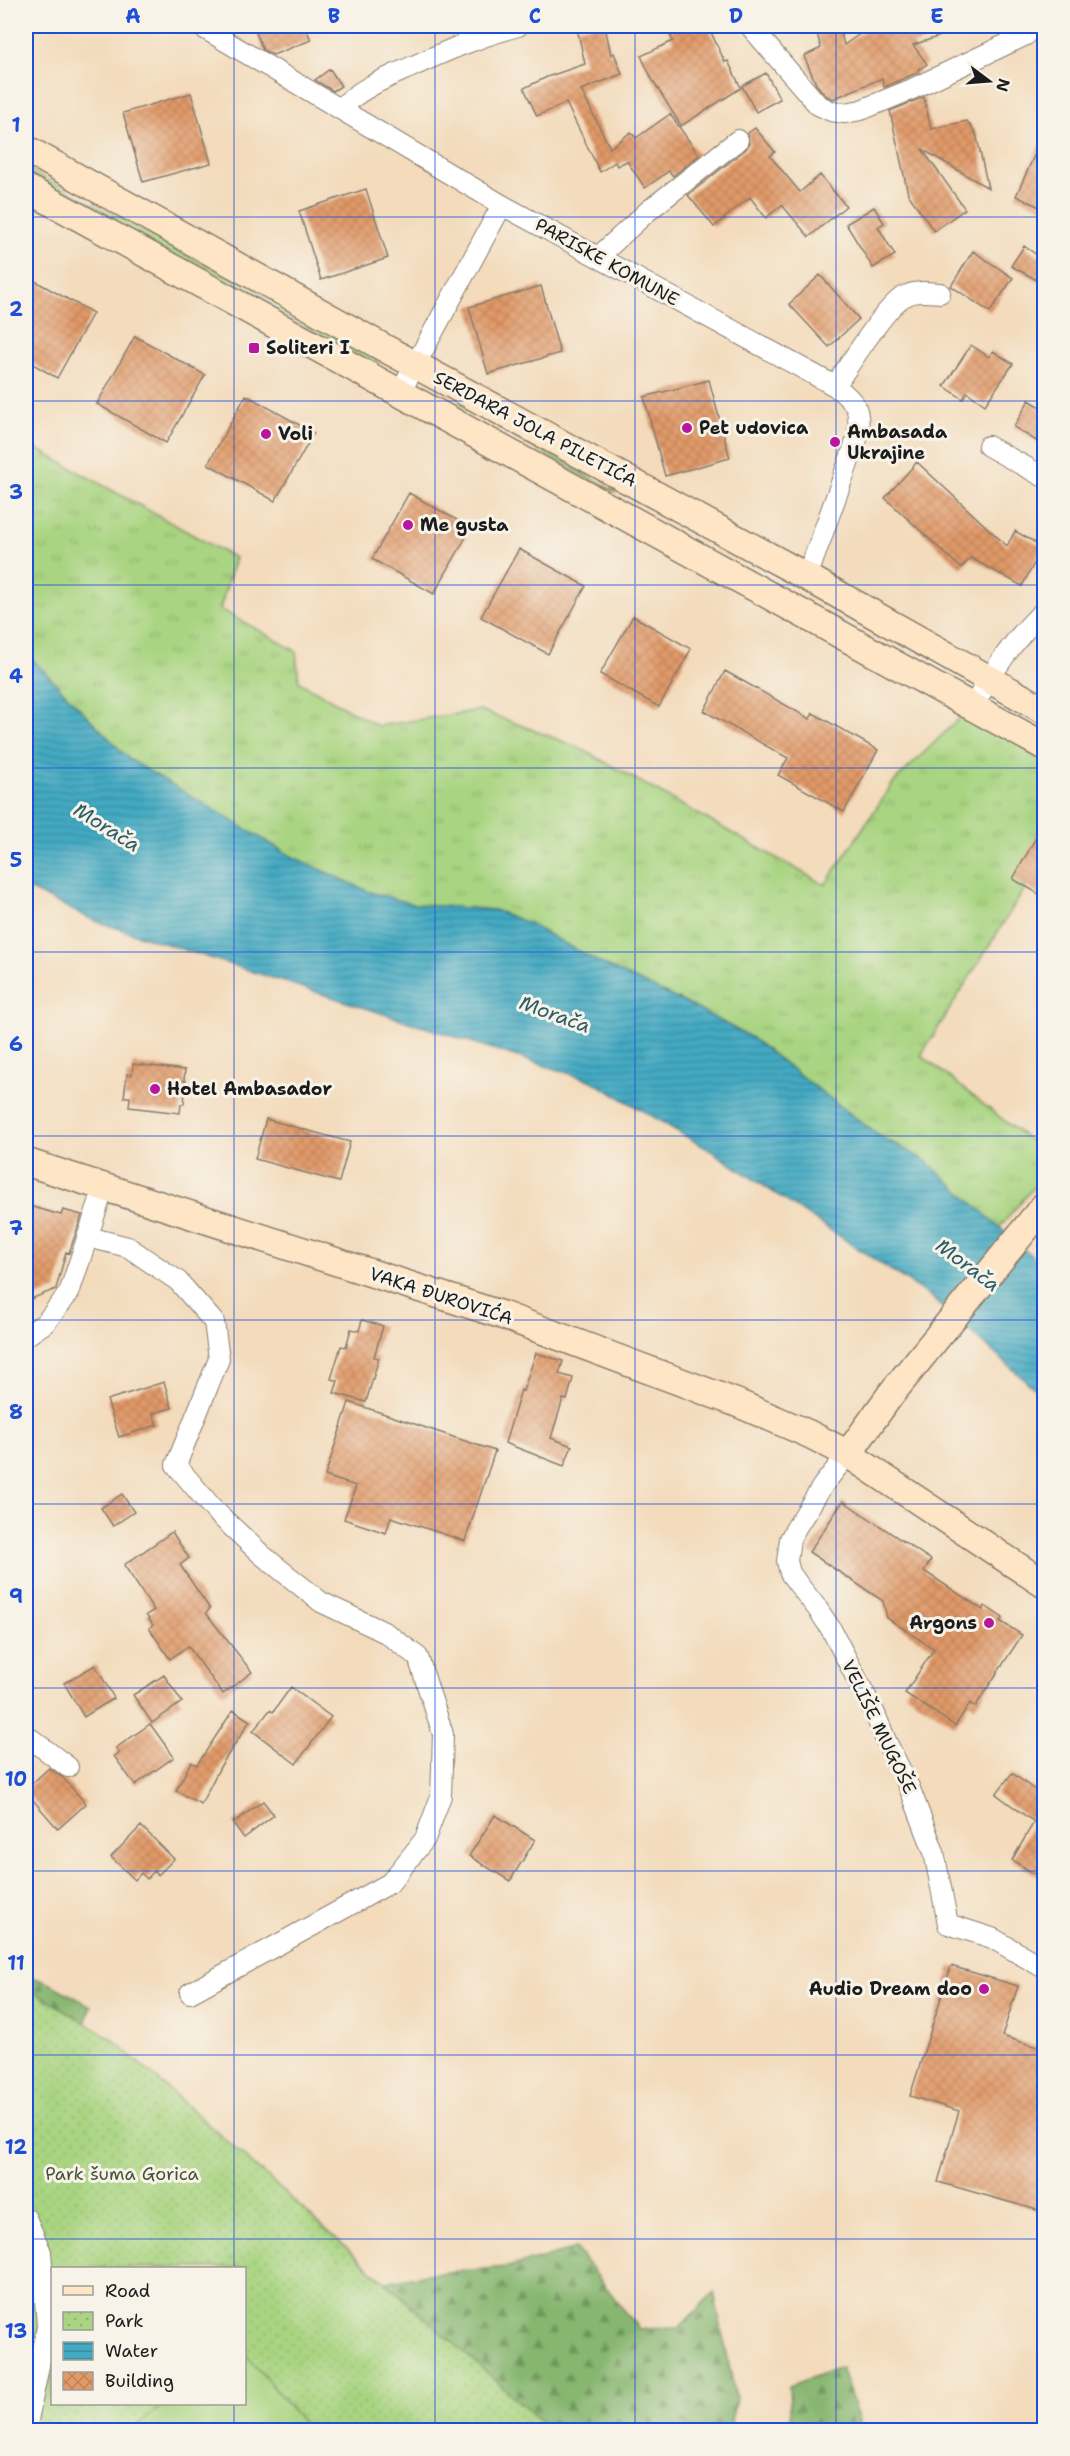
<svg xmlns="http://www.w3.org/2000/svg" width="1070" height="2456" font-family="'Shantell Sans',sans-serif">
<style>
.grass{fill:url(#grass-tufts);stroke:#62784e;stroke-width:1.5}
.forest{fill:url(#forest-firs);stroke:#516946;stroke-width:1.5}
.park{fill:url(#park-dots);stroke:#62784e;stroke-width:1.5;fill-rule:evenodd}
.garden{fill:#a9d481;stroke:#62784e;stroke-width:1.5}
.water{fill:url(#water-rules);stroke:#306370;stroke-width:1.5}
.building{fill:url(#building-cross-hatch)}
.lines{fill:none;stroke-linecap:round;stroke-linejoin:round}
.street-casing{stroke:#887c6c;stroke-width:22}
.secondary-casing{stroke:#887c6c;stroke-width:30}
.street{stroke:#fff;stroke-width:20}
.secondary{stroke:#fde5c5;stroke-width:27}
.grid{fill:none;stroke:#1d4ed8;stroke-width:1.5;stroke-opacity:0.55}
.poi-dot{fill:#b5179e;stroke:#f7f3e8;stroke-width:2}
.labels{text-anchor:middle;stroke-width:6;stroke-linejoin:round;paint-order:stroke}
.street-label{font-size:18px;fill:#1c1c1c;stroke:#f7f3e8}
.poi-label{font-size:18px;font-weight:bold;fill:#1c1c1c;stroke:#f7f3e8;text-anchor:start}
.park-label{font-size:18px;fill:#46533a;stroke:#f7f3e8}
.water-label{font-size:20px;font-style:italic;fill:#2e5c67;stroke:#f7f3e8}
.neatline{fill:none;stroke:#1d4ed8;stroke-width:2}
.grid-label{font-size:20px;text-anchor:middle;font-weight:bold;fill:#1d4ed8}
</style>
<defs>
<pattern id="grass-tufts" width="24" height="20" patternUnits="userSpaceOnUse" patternTransform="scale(1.5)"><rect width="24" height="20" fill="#a9d481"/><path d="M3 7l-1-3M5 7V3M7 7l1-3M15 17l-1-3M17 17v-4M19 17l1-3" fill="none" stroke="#91b56f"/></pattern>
<pattern id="forest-firs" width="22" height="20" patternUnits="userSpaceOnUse" patternTransform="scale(1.5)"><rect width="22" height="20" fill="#86b66f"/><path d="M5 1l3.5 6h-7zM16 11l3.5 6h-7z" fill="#6d935a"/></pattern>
<pattern id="park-dots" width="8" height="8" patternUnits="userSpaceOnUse" patternTransform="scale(1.5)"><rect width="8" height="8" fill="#a9d481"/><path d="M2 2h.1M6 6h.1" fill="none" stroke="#91b56f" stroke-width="1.8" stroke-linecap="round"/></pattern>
<pattern id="water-rules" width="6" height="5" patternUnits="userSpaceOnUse" patternTransform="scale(1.5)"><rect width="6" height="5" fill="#43aac3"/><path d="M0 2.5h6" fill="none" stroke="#378a9e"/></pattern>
<pattern id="building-cross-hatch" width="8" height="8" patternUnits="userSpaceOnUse" patternTransform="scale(1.5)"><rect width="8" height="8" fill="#e19968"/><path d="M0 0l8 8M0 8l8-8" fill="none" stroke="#c0835a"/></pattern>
</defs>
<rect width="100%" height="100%" fill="#f7f3e8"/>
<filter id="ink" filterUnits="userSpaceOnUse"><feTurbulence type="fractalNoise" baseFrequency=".0167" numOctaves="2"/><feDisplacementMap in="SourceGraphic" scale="12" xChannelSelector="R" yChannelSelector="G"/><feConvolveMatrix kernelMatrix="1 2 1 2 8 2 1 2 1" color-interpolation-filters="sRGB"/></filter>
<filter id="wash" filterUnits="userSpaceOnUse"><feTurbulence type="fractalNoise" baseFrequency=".008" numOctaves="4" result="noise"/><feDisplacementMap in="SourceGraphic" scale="24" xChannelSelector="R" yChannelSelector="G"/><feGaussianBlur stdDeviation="1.35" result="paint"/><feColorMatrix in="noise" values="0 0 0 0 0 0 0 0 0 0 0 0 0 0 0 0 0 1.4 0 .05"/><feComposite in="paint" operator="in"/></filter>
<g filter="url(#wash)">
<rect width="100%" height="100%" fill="#f3dbbc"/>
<!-- grass -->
<path class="grass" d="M26 168 377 357 378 362 374 364 26 177Z
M462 401 597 481 617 493 595 484 460 405Z
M26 443 235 558 220 609 296 651 299 682 378 726 480 710 578 747 825 885 893 783 976 702 1044 743V858L921 1055 1044 1152V1175L999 1228 926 1161 878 1135 750 1037 688 1004 600 963 528 923 494 910 413 904 370 892 293 857 171 785 129 759 26 653Z"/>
<!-- forest -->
<path class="forest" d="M26 1978 41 1979 91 2006 79 2041 26 2075Z
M576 2249 639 2329 679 2328 714 2292 736 2399 729 2430H56L244 2404V2268L328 2294 426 2274 508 2267Z
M841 2367 862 2430H791L789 2386Z"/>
<!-- park -->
<path class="park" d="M26 1987 111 2038 551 2430H26ZM52 2268H244V2404H52Z"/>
<!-- garden -->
<path class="garden" d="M245 2353 309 2430H130L165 2404H244Z"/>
<!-- water -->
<path class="water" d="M26 653 129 759 293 857 370 892 413 904 494 910 528 923 600 963 688 1004 750 1037 878 1135 926 1161 1044 1267V1397L931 1297 711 1151 592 1081 95 921 26 888Z"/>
<g id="blocks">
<!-- building -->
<path class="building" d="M266 26H305L311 40 273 55 263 50 255 30Z
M590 26H605L611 55 614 53 622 74 581 90 610 148 631 132 636 138 670 114 699 155 673 176 669 171 645 188 627 161 617 166 615 162 600 172 566 103 537 116 524 88 547 77 585 64 577 28Z
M666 26H708L725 62 728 61 741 88 681 126 652 79 641 56 673 41Z
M815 26H839L844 45 871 26H959V30L913 45 927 64 918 70 919 72 884 87 882 78 833 99 825 95 816 84 804 56 821 48Z
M330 69 341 86 333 91 315 80Z
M766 73 780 99 756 112 742 86Z
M191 93 211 163 143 182 123 113Z
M924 97 931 129 967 121 976 133 988 188 922 149 965 209 934 231 908 194 890 111Z
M755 128 775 152 770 156 800 192 820 175 846 206 809 237 782 205 766 218 750 197 714 227 688 195 746 149 749 144 748 133Z
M1044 134V209L1016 196Z
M366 189 388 258 321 280 299 211Z
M874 207 884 223 878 227 895 255 873 268 846 224Z
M1024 246 1044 260V284L1011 266Z
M973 251 1013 278 990 312 951 286Z
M820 275 859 319 829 347 789 304Z
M26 276 93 313 57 378 26 360Z
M541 286 560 353 488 374 469 307Z
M135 336 205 375 166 443 97 404Z
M971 345 989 357 993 351 1013 364 985 405 967 392 963 399 944 386Z
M709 380 730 458 665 476 644 397Z
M246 395 314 433 275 501 208 464Z
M1029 400 1044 409V446L1014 427Z
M917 462 1007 546 1015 531 1043 547 1022 586 971 558 961 568 885 498Z
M409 493 471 528 434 594 372 559Z
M519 549 586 586 548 654 481 617Z
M633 616 691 649 659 707 600 674Z
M725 671 810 719 813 713 878 750 844 812 778 775 788 758 704 711Z
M1044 823V897L1013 879Z
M133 1064 185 1070 184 1081H186L184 1104H181L180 1113 129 1107 130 1097H124L127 1074 132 1075Z
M266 1119 350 1142 339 1182 255 1159Z
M26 1205 61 1215 63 1210 82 1215 69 1253 66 1252 56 1289 26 1301Z
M362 1320 383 1326 374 1357 379 1358 366 1402 334 1393 338 1381 331 1379 341 1346 346 1347 351 1329 359 1331Z
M536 1353 563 1361 559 1374 573 1378 567 1400 563 1399 551 1438 572 1446 564 1466 505 1443 521 1390 523 1391Z
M164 1382 172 1408 153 1413 157 1425 119 1437 107 1400Z
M349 1402 495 1451 465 1541 391 1517 386 1533 344 1519 356 1486 325 1476Z
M122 1494 134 1512 113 1526 101 1508Z
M843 1501 931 1560 924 1571 983 1610 985 1606 1003 1618 1000 1621 1022 1635 975 1707 970 1703 955 1726 905 1693 934 1649 887 1618 883 1601 809 1552Z
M172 1532 189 1558 180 1565 210 1609 206 1613 252 1672 223 1694 188 1646 170 1659 149 1628 153 1625 146 1615 154 1610 124 1565Z
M95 1665 114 1698 84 1717 64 1683Z
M164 1675 182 1702 152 1723 133 1695Z
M291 1687 331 1717 296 1764 253 1731 270 1710 273 1712Z
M233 1710 250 1721 220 1767 201 1804 176 1791 191 1762 197 1765Z
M150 1724 174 1757 135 1785 114 1756 119 1753 116 1748Z
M49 1768 63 1778 86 1804 58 1829 26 1792V1789Z
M1012 1773 1044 1797V1880L1012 1860 1034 1822 996 1794Z
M263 1801 274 1815 244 1838 233 1823Z
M495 1815 535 1840 510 1881 469 1856Z
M141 1826 174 1859 158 1875 154 1871 147 1879 141 1873 135 1880 111 1857Z
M951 1966 1018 1986 1002 2036 1044 2049V2212L938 2182 959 2111 910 2096Z"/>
</g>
</g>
<g filter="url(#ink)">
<use href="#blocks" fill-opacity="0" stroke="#887c6c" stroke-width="1.5"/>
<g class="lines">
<!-- street casing -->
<g class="street-casing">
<path id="street" d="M200 26 502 205 835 386C857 404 860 406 858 436L807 577
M750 26 818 105 831 111 845 113 861 110 910 90 1026 35 1033 26
M340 109C359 89 384 79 409 68 446 51 478 37 518 26
M598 257 648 211 738 140
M835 386C849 366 884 308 903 297 915 290 927 292 940 293
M400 393 502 205
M988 446 1044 477
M973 707C992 672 1015 637 1044 611
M88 1237 128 1247 178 1281 214 1322 219 1359 176 1465 215 1511 262 1555 321 1602 386 1633 418 1657 443 1734 441 1796 425 1839 390 1883 190 1993
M26 1336 45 1323 69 1293 104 1187
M848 1454 823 1485 796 1528 790 1539 787 1561 790 1573 798 1584 817 1608 831 1629 875 1714 887 1743 910 1789 934 1852 948 1924 992 1938 1044 1968
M26 1735 68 1767
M26 2218 41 2252 47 2326 26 2430"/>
</g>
<!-- secondary casing -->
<g class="secondary-casing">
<path id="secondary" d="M26 149 388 350 807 577 1044 710
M26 188 1044 746
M26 1162 502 1315 737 1403 809 1434 848 1454 1044 1584
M848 1454 891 1394 1044 1206"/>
</g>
<!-- street -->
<use href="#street" class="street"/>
<!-- secondary -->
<use href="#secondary" class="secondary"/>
</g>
</g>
<!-- grid -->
<path class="grid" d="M234 26V2268M435 26V2430M635 26V2430M836 26V2430M26 217H1044M26 401H1044M26 585H1044M26 768H1044M26 952H1044M26 1136H1044M26 1320H1044M26 1504H1044M26 1688H1044M26 1871H1044M26 2055H1044M26 2239H1044M234 2404V2430"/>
<!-- markers -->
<g class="poi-dot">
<rect x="248" y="342" width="12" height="12" rx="3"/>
<circle cx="687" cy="428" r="6"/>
<circle cx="266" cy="434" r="6"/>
<circle cx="835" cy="442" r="6"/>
<circle cx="408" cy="525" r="6"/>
<circle cx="155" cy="1089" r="6"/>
<circle cx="989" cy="1623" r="6"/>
<circle cx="984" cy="1989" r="6"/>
</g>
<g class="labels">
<!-- street labels -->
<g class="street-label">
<text transform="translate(607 262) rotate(29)" y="6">PARISKE KOMUNE</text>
<text transform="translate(535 429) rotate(28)" y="6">SERDARA JOLA PILETIĆA</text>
<text transform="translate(441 1296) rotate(18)" y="6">VAKA ĐUROVIĆA</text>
<text transform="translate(879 1727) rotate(64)" y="6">VELIŠE MUGOŠE</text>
</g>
<!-- poi labels -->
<g class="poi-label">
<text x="266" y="354">Soliteri I</text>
<text x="699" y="434">Pet udovica</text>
<text x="847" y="438">Ambasada<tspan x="847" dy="21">Ukrajine</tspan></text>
<text x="278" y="440">Voli</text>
<text x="420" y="531">Me gusta</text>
<text x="167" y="1095">Hotel Ambasador</text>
<text x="977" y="1629" text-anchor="end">Argons</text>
<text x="972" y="1995" text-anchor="end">Audio Dream doo</text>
</g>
<!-- park labels -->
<g class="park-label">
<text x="122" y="2180">Park šuma Gorica</text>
</g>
<!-- water labels -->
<g class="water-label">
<text transform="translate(107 827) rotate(32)" y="7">Morača</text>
<text transform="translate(555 1014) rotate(20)" y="7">Morača</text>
<text transform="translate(968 1265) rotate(37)" y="7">Morača</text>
</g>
</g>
<!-- margin -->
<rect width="1070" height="2456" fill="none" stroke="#f7f3e8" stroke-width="66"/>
<!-- legend -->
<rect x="51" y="2267" width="195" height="138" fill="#f7f3e8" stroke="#9f9d96" stroke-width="1.5"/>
<rect x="63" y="2286" width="30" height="9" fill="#fde5c5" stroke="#9f9d96" stroke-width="1.5"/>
<text x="105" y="2297" font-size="18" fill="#1c1c1c">Road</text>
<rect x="63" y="2312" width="30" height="18" fill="url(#park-dots)" stroke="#9f9d96" stroke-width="1.5"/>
<text x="105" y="2327" font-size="18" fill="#1c1c1c">Park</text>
<rect x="63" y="2342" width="30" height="18" fill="url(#water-rules)" stroke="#9f9d96" stroke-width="1.5"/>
<text x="105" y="2357" font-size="18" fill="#1c1c1c">Water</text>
<rect x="63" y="2372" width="30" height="18" fill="url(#building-cross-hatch)" stroke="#9f9d96" stroke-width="1.5"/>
<text x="105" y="2387" font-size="18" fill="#1c1c1c">Building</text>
<!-- north arrow -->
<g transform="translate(989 81) rotate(106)" stroke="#f7f3e8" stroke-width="4.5" paint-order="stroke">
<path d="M0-4.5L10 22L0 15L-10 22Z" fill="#1c1c1c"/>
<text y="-9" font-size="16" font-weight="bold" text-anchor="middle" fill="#1c1c1c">N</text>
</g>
<rect x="33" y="33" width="1004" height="2390" class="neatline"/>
<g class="grid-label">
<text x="133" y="23">A</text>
<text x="334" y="23">B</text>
<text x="535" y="23">C</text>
<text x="736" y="23">D</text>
<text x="937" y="23">E</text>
<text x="16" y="132">1</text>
<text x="16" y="316">2</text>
<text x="16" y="499">3</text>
<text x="16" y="683">4</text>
<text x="16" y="867">5</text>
<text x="16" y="1051">6</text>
<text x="16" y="1235">7</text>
<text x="16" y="1419">8</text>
<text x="16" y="1603">9</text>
<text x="16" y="1786">10</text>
<text x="16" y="1970">11</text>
<text x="16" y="2154">12</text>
<text x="16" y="2338">13</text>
</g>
</svg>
